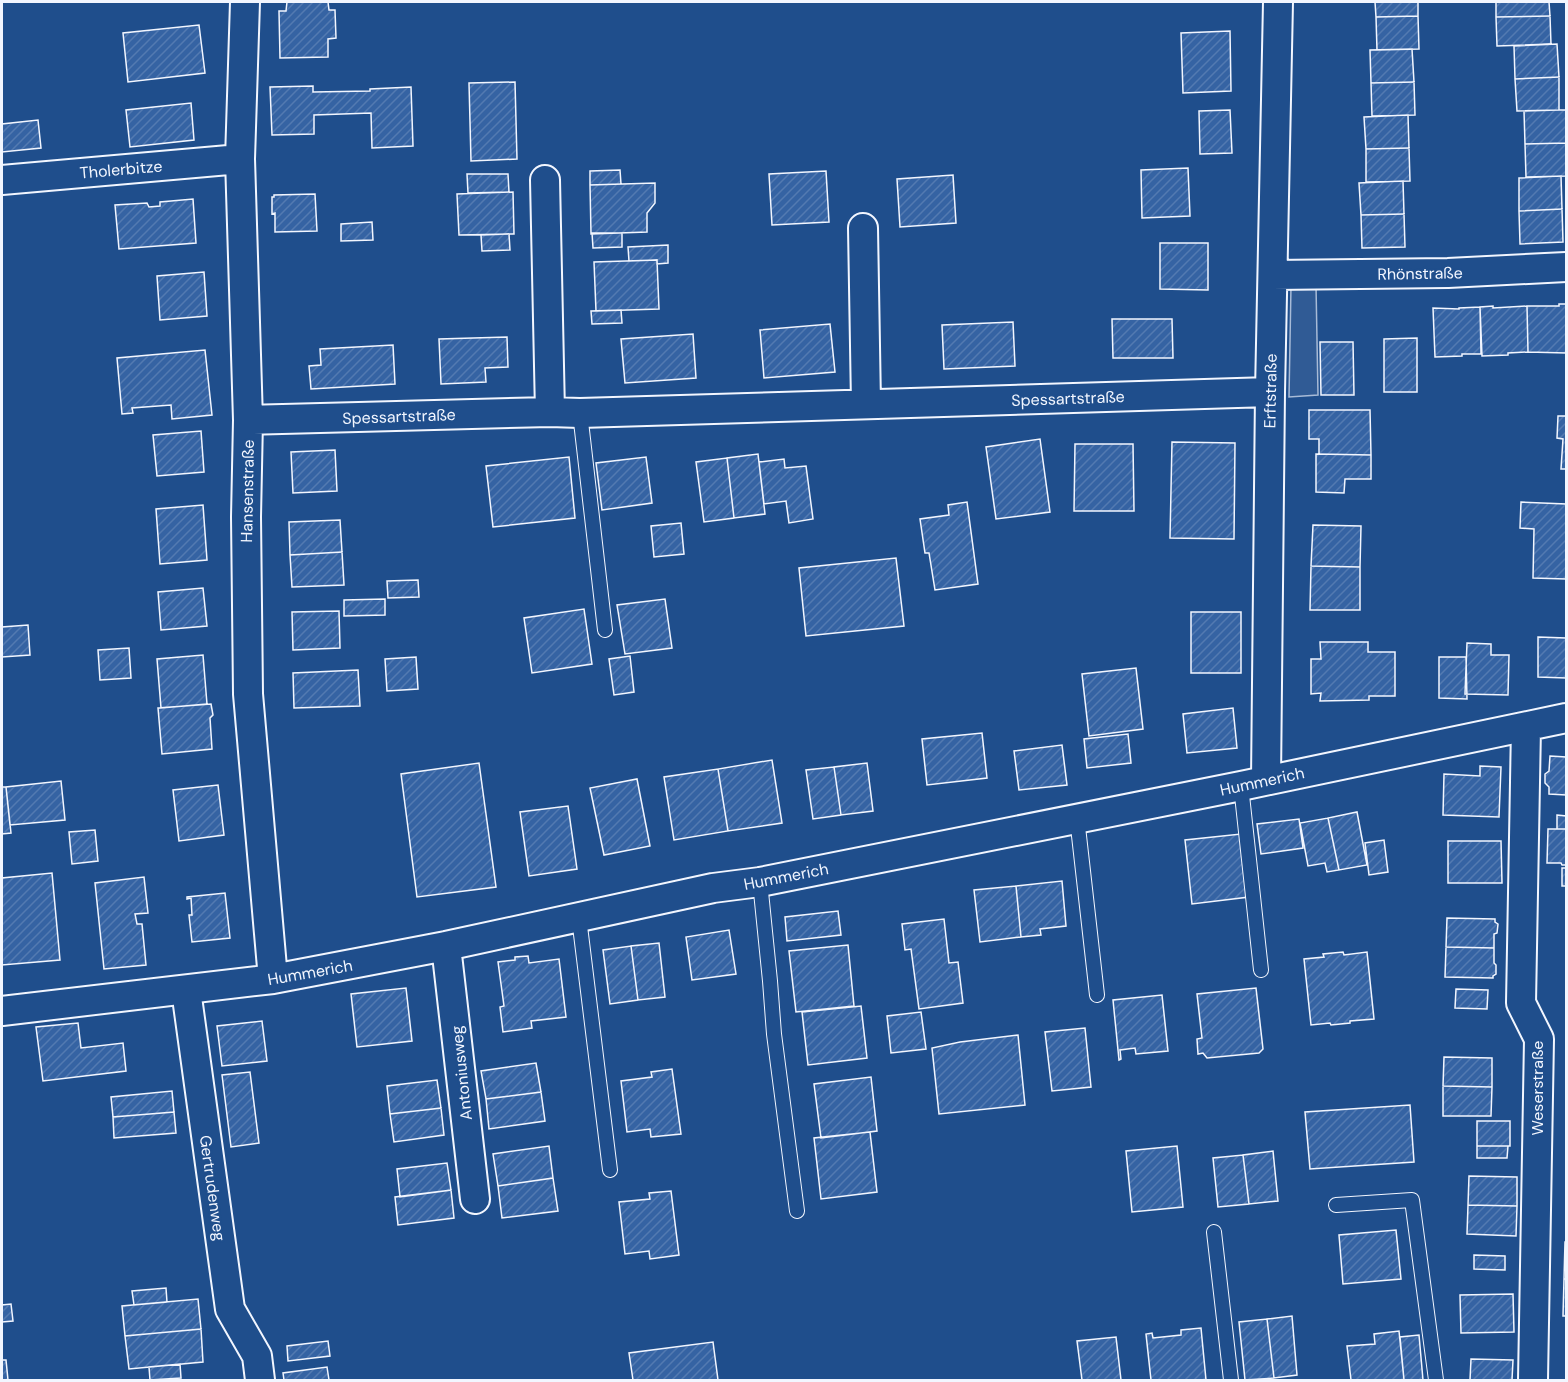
<svg xmlns="http://www.w3.org/2000/svg" width="1568" height="1382" font-family="'DM Sans',sans-serif">
<style>
.pitch{fill:#305b95;stroke:#a8bbd7;stroke-width:1.5}
.building{fill:url(#building-hatch);stroke:#f2f6ff;stroke-width:1.5}
.lines{fill:none;stroke-linecap:round;stroke-linejoin:round}
.service-casing{stroke:#f2f6ff;stroke-width:16}
.minor-casing{stroke:#f2f6ff;stroke-width:32}
.service{stroke:#1f4e8c;stroke-width:14}
.minor{stroke:#1f4e8c;stroke-width:28}
.labels{text-anchor:middle;stroke-width:4.5;stroke-linejoin:round;paint-order:stroke}
.street-label{font-size:16px;fill:#f2f6ff;stroke:#1f4e8c}
</style>
<defs>
<pattern id="building-hatch" width="6" height="6" patternUnits="userSpaceOnUse" patternTransform="scale(1.5)"><rect width="6" height="6" fill="#3563a3"/><path d="M-1 1l2-2M0 6l6-6M5 7l2-2" fill="none" stroke="#537ab1"/></pattern>
</defs>
<rect width="100%" height="100%" fill="#1f4e8c"/>
<!-- pitch -->
<path class="pitch" d="M1316 285 1318 395 1289 397 1291 286Z"/>
<!-- building -->
<path class="building" d="M287 2H328L329 10H335L336 38 328 39V57L280 58 279 11H286Z
M1375 2H1418V16L1376 17Z
M1496 2H1549L1550 16 1496 17Z
M1418 16 1419 49 1377 50 1376 17Z
M1550 16 1551 44 1497 46 1496 17Z
M199 25 205 73 128 82 123 33Z
M1230 31 1231 91 1183 93 1181 33Z
M1557 44 1559 77 1515 79 1514 46Z
M1412 49 1414 82 1371 83 1370 50Z
M1559 77V110L1517 111 1515 79Z
M515 82 517 159 471 161 469 83Z
M1414 82 1415 115 1372 116 1371 83Z
M313 86V92L370 91V89L411 87 413 146 372 148 371 113 314 115V134L272 135 270 87Z
M191 103 194 140 130 147 126 110Z
M1230 110 1232 153 1200 154 1199 111Z
M1559 110H1566V143L1525 144 1524 111Z
M1408 115 1409 148 1366 149 1364 117Z
M38 120 41 148 2 152V124Z
M1566 143V176L1526 177 1525 144Z
M1409 148 1410 181 1366 182V149Z
M1188 168 1190 216 1142 218 1141 170Z
M620 170 621 184 590 185V171Z
M826 171 829 222 772 225 769 174Z
M467 174H508L509 192 468 193Z
M953 175 956 223 900 227 897 179Z
M1561 176 1562 209 1519 211V178Z
M1403 181 1404 214 1361 215 1359 183Z
M655 183V203L647 213V232L591 234 590 185Z
M513 192 514 234 459 235 457 194Z
M315 194 317 231 275 232V213L272 214V197H274V195Z
M193 199 196 243 119 249 115 205 147 203 149 207 160 206V202Z
M1562 209 1563 242 1520 244 1519 211Z
M1404 214 1405 247 1362 248 1361 215Z
M372 222 373 240 341 241V224Z
M592 233H622V247L593 248Z
M509 234 510 250 482 251 481 235Z
M1160 243H1208V290L1160 289Z
M668 245V263L657 264V260L629 261 628 247Z
M657 260 659 309 596 311 594 262Z
M204 272 207 316 160 320 157 276Z
M1559 304H1566V353L1528 352 1527 306H1559Z
M1493 306V308L1527 306 1528 352 1508 353V355L1482 356 1480 307Z
M1480 307 1481 354H1462V356L1435 357 1433 308 1459 309V308Z
M621 310 622 323 592 324 591 311Z
M1112 319H1172L1173 358H1113Z
M1013 322 1015 366 944 369 942 325Z
M830 324 835 372 764 378 760 330Z
M693 334 696 378 625 383 621 339Z
M507 337 508 367 485 368 486 382 441 384 439 339Z
M1417 338V392H1384V339Z
M1320 342H1353L1354 395H1321Z
M393 345 395 384 311 389 309 366 321 365 320 349Z
M205 350 212 415 172 419 171 405 132 408 133 413 122 414 117 358Z
M1309 410H1370L1371 455 1319 454V439H1309Z
M1558 416H1566V469H1561L1563 439 1557 438Z
M201 431 204 472 157 476 153 435Z
M1040 439 1050 512 996 519 986 447Z
M1172 442 1235 443 1234 539 1170 538Z
M1075 444H1133L1134 511H1074Z
M335 450 337 491 293 493 291 452Z
M758 454 765 514 734 518 727 458Z
M1316 454 1371 455V479H1345L1344 493 1316 492Z
M569 457 575 518 493 527 486 466Z
M646 457 652 503 602 510 596 463Z
M727 458 734 518 704 522 696 462Z
M784 459 785 468 806 466 813 519 789 523 786 501 764 504 759 462Z
M967 502 978 584 935 590 929 553H925L920 519 949 515 948 505Z
M1521 502 1566 504V579L1533 578 1534 529 1520 528Z
M203 505 207 560 160 564 156 509Z
M340 520 342 552 290 555 289 522Z
M681 523 684 554 654 557 651 526Z
M1313 525 1361 526 1360 567 1311 566Z
M342 552 344 585 292 587 290 555Z
M896 558 904 626 806 636 799 568Z
M1311 566 1360 567V610H1310Z
M418 580 419 597 388 598 387 581Z
M203 588 207 626 161 630 158 592Z
M385 599V615L344 616V600Z
M665 599 672 648 625 654 617 605Z
M584 609 592 664 532 673 524 618Z
M339 611 340 648 293 650 292 612Z
M1191 612H1241V673H1191Z
M28 625 30 655 2 657V627Z
M1538 637 1566 638V678L1538 677Z
M1320 642H1368V652H1395V696H1369V700L1320 701 1321 693 1311 694V659H1321Z
M1467 643 1491 644V655H1509L1508 695 1465 694Z
M129 648 131 678 100 680 98 650Z
M203 655 207 704 161 708 157 659Z
M630 656 634 692 614 695 609 659Z
M416 657 418 689 387 691 385 659Z
M1439 657H1466L1467 699 1439 698Z
M1136 668 1143 729 1089 736 1082 674Z
M358 670 360 706 294 708 293 673Z
M211 704 213 715 210 718 212 749 162 754 158 708Z
M1233 708 1237 748 1187 753 1183 714Z
M982 733 987 778 927 785 922 739Z
M1128 734 1131 763 1087 768 1084 739Z
M1062 745 1067 785 1019 790 1014 751Z
M1550 756 1566 757V795L1549 794V787L1545 783V774L1549 771Z
M772 760 782 823 728 831 718 769Z
M479 763 496 887 417 897 401 774Z
M867 763 873 811 841 815 834 767Z
M1480 766 1501 767 1499 817 1443 815 1444 774 1480 776Z
M834 767 841 815 813 819 806 770Z
M718 769 728 831 674 840 664 777Z
M637 779 650 846 604 855 590 788Z
M61 781 65 820 10 825 6 787Z
M218 785 224 835 179 841 173 790Z
M2 787H6L11 833 2 834Z
M568 806 577 869 529 876 520 812Z
M1357 812 1367 865 1339 870 1328 818Z
M1557 815 1566 816V829H1557Z
M1328 818 1339 870 1327 872 1325 863 1308 866 1300 823Z
M1299 819 1303 848 1261 854 1257 824Z
M1548 829H1566V865H1562L1561 863H1547Z
M95 830 98 861 72 864 69 832Z
M1241 834 1249 897 1192 904 1185 840Z
M1384 840 1388 872 1369 875 1365 843Z
M1448 841H1501L1502 883H1448Z
M1562 868H1566V886H1562Z
M52 873 60 960 2 965V878Z
M144 877 148 913 135 914 137 924H142L146 965 104 969 95 883Z
M1062 881 1066 926 1040 929 1041 935 1021 937 1016 886Z
M1016 886 1021 937 980 942 974 890Z
M225 893 230 938 192 942 189 915H192L191 898 187 899V897Z
M838 911 841 935 787 941 785 917Z
M1447 918 1495 919V922L1498 924 1497 933 1494 934V948L1446 947Z
M944 919 949 963 958 962 963 1003 919 1009 911 949 905 950 902 924Z
M729 930 736 974 692 980 686 937Z
M659 943 665 997 638 1000 631 946Z
M848 945 854 1006 796 1012 789 951Z
M631 946 638 1000 610 1004 603 950Z
M1446 947 1494 948V963L1496 965V974L1493 976V978L1445 977Z
M1343 952 1344 955 1367 952 1374 1019 1350 1021V1023L1331 1025 1330 1023 1311 1025 1304 959 1324 957 1323 954Z
M528 956 529 963 559 959 566 1017 531 1021 532 1028 503 1032 500 1007 504 1006 498 962 515 960V957Z
M406 988 412 1041 357 1047 351 994Z
M1256 988 1263 1049 1259 1053 1207 1058 1203 1053 1198 1054 1197 1039 1202 1038 1197 994Z
M1456 989 1488 990 1487 1009 1455 1008Z
M1162 995 1168 1051 1136 1054 1135 1048 1120 1050 1121 1059 1119 1060 1113 1000Z
M861 1006 867 1058 808 1065 802 1012Z
M921 1012 926 1049 891 1053 887 1016Z
M262 1021 267 1061 222 1066 217 1026Z
M78 1023 81 1048 123 1043 126 1071 43 1081 36 1027Z
M1085 1028 1091 1087 1052 1091 1045 1032Z
M1018 1035 1025 1105 939 1114 932 1048 960 1042Z
M1444 1057 1492 1058V1087L1443 1086Z
M536 1063 541 1092 486 1099 481 1071Z
M672 1069 681 1134 651 1137 650 1129 627 1132 621 1081 652 1077 651 1072Z
M250 1072 259 1143 231 1147 222 1075Z
M871 1077 877 1131 821 1138 814 1084Z
M437 1080 441 1108 390 1114 387 1086Z
M1443 1086 1492 1087 1491 1116H1443Z
M172 1091 174 1112 113 1117 111 1097Z
M541 1092 545 1121 489 1129 486 1099Z
M1410 1105 1414 1162 1310 1169 1305 1112Z
M441 1108 444 1135 394 1142 390 1114Z
M174 1112 176 1133 114 1138 113 1117Z
M1477 1121H1510V1146H1477Z
M870 1132 877 1192 821 1199 814 1138Z
M549 1146 553 1178 498 1186 493 1154Z
M1177 1146 1183 1207 1132 1212 1126 1151Z
M1477 1146H1508L1507 1158H1477Z
M1273 1151 1278 1201 1249 1204 1243 1155Z
M1243 1155 1249 1204 1218 1207 1213 1158Z
M447 1163 451 1190 400 1197 397 1169Z
M1469 1176 1517 1177V1206L1468 1205Z
M553 1178 558 1211 502 1218 498 1186Z
M451 1190 454 1218 398 1225 395 1197Z
M671 1191 679 1255 650 1259 649 1251 625 1254 619 1202 650 1199 649 1193Z
M1468 1205 1517 1206 1516 1236 1467 1234Z
M1396 1230 1401 1279 1343 1284 1339 1235Z
M1565 1242H1566V1279H1564Z
M1474 1255 1505 1256V1270L1474 1269Z
M1564 1279H1566V1316H1563Z
M166 1288 167 1302 134 1305 132 1291Z
M1513 1294 1514 1332 1461 1333 1460 1295Z
M198 1299 201 1329 125 1336 122 1306Z
M11 1304 13 1321 2 1322V1305Z
M1292 1316 1297 1375 1274 1378 1267 1319Z
M1267 1319 1274 1378 1245 1380 1239 1322Z
M1201 1328 1206 1380H1151L1146 1334 1152 1333 1153 1338 1181 1335V1330Z
M201 1329 203 1362 129 1369 125 1336Z
M1399 1331 1404 1380H1351L1347 1346 1375 1344 1374 1334Z
M1419 1335 1423 1380H1404L1400 1337Z
M1116 1337 1121 1380H1082L1077 1341Z
M328 1341 330 1356 288 1361 287 1346Z
M713 1342 718 1380H633L629 1353Z
M1471 1359 1513 1360 1512 1380H1470Z
M2 1360H6L8 1380H2Z
M180 1364 181 1378 150 1380 149 1367Z
M327 1367 329 1380H284L283 1373Z"/>
<g class="lines">
<!-- service casing -->
<g class="service-casing">
<path id="service" d="M580 413 605 630
M1241 786 1261 970
M1077 818 1097 995
M760 882 770 981 774 1034 797 1211
M579 918 610 1170
M1336 1205 1412 1200 1436 1380
M1214 1232 1231 1380"/>
</g>
<!-- minor casing -->
<g class="minor-casing">
<path id="minor" d="M245 2 240 159 248 420 246 517 248 694 273 979
M2 180 240 159
M545 180 550 412
M863 228 866 404
M1273 275 1448 273 1566 267
M248 420 550 412 580 413 1270 392
M1526 727 1521 1003 1539 1039 1533 1380
M1266 780 1270 392 1278 2
M446 946 475 1199
M186 990 230 1309 257 1356 260 1380
M2 1011 273 979 446 946 713 888 760 882 1241 786 1566 718"/>
</g>
<!-- service -->
<use href="#service" class="service"/>
<!-- minor -->
<use href="#minor" class="minor"/>
</g>
<g class="labels">
<!-- street labels -->
<g class="street-label">
<text transform="translate(121 169) rotate(-5)" y="6">Tholerbitze</text>
<text transform="translate(1420 273) rotate(-1)" y="6">Rhönstraße</text>
<text transform="translate(1270 391) rotate(-89)" y="6">Erftstraße</text>
<text transform="translate(1068 398) rotate(-2)" y="6">Spessartstraße</text>
<text transform="translate(399 416) rotate(-2)" y="6">Spessartstraße</text>
<text transform="translate(247 491) rotate(-89)" y="6">Hansenstraße</text>
<text transform="translate(1262 781) rotate(-12)" y="6">Hummerich</text>
<text transform="translate(786 876) rotate(-11)" y="6">Hummerich</text>
<text transform="translate(310 972) rotate(-10)" y="6">Hummerich</text>
<text transform="translate(461 1073) rotate(-96)" y="6">Antoniusweg</text>
<text transform="translate(1537 1088) rotate(-90)" y="6">Weserstraße</text>
<text transform="translate(213 1188) rotate(82)" y="6">Gertrudenweg</text>
</g>
</g>
<!-- border -->
<rect width="1568" height="1382" fill="none" stroke="#f2f6ff" stroke-width="6"/>
</svg>
